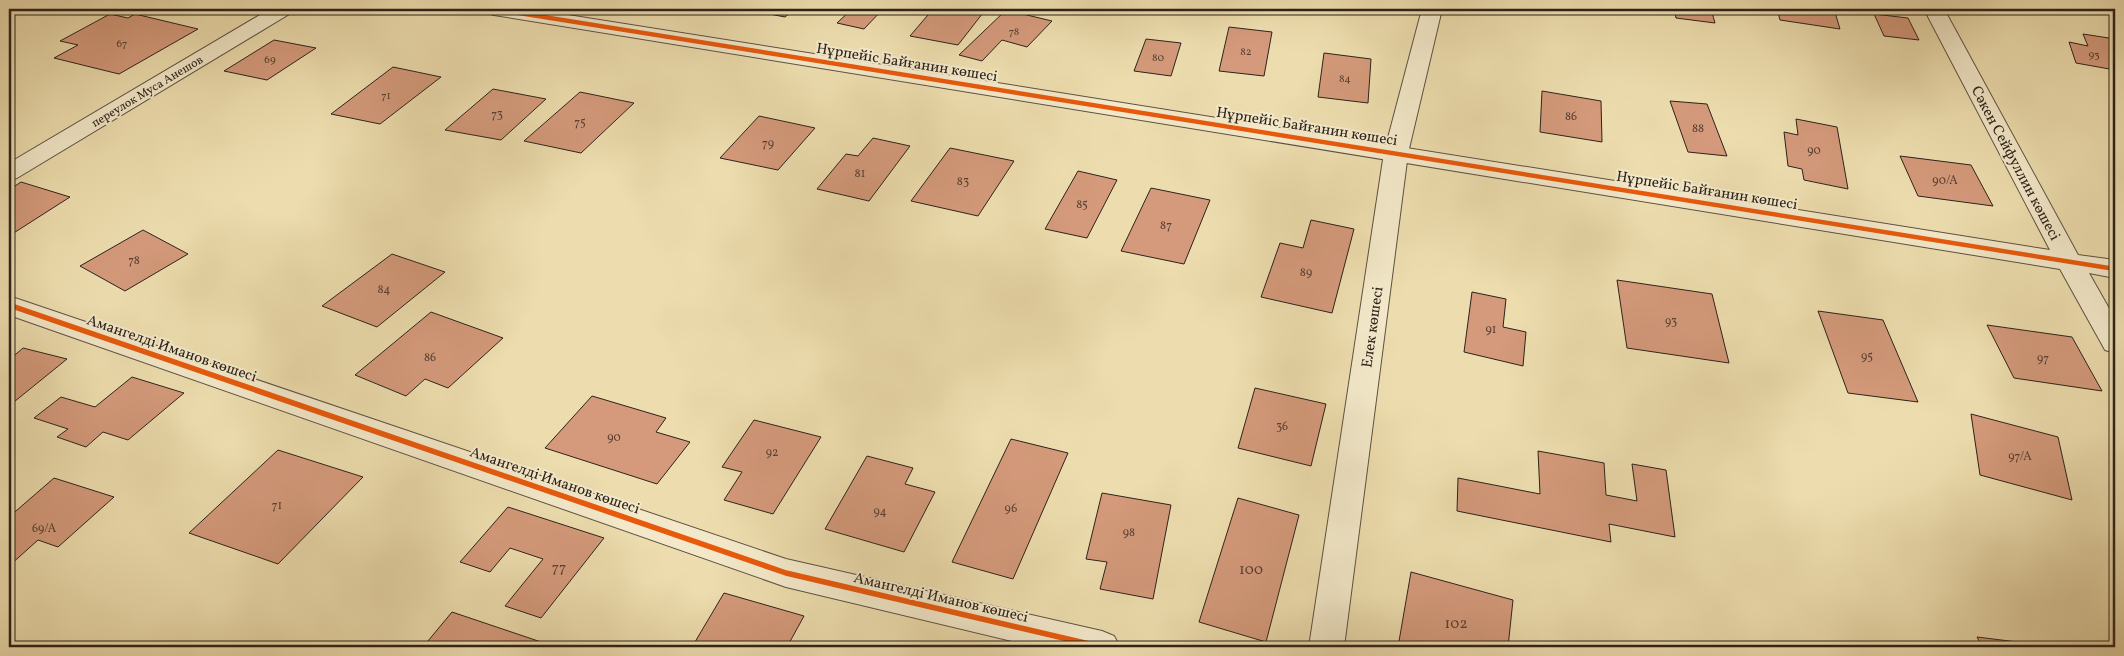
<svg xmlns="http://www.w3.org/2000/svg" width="2124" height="656" font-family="Vollkorn,serif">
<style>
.building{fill:#d49a7b;stroke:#2d221b}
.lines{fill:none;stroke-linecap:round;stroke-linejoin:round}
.minor-casing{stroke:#5d5140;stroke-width:2}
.tertiary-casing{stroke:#5d5140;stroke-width:2}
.minor{fill:#f3e9ca;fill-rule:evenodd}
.tertiary{fill:#f3e9ca;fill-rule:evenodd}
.cycleway-far1-casing{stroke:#f3e9ca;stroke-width:7}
.cycleway-casing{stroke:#f3e9ca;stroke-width:9}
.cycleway-far1{stroke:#e8590c;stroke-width:4.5}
.cycleway{stroke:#e8590c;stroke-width:5.5}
.labels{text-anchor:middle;stroke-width:4;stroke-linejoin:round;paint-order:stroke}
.far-number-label{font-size:11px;fill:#574033}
.far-street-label{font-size:12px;fill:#2d221b;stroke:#f3e9ca}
.number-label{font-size:12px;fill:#574033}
.street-label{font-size:15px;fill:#2d221b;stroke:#f3e9ca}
.near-number-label{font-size:15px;fill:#574033}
</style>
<rect width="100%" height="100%" fill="#edddae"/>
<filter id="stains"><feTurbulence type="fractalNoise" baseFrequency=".004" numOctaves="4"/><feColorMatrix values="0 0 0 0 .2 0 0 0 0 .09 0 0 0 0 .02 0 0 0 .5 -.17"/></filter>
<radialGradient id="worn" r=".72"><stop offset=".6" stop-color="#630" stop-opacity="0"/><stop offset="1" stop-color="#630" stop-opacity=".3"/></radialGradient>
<!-- building -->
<path class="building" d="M744 9H795L785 17Z
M852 9H883L864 29 837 23Z
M933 9H986L958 45 910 36Z
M1674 9H1711L1715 23 1676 18Z
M1777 9H1834L1840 29 1780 20Z
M1006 10 1052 21 1027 47 1002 40 982 61 959 55Z
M110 14 128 18 135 14 198 29 119 74 54 58 78 45 60 41Z
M1874 14 1908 18 1919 40 1884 36Z
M1229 27 1272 32 1264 76 1219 71Z
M2083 34 2115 39V70L2076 63 2069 42 2088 46Z
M1146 39 1181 43 1171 76 1134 71Z
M274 40 316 48 267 80 224 71Z
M1324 53 1371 59 1368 103 1318 97Z
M393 67 441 77 380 124 331 114Z
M493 89 546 99 501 140 445 130Z
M1542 91 1601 101 1602 142 1540 132Z
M580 92 634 103 581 153 524 141Z
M1670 101 1707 104 1727 156 1688 152Z
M759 116 815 128 778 170 720 158Z
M1796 119 1837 127 1848 189 1804 180 1802 169 1788 166 1784 132 1798 135Z
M873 138 910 146 869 201 817 189 846 154 858 156Z
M950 148 1014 161 978 216 911 201Z
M1900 156 1971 165 1993 206 1918 196Z
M1078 171 1117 180 1087 238 1045 229Z
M21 182 70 197 9 236V190Z
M1151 188 1210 200 1184 264 1121 251Z
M1311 220 1354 229 1332 313 1261 297 1280 243 1303 248Z
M143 230 188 254 125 291 80 266Z
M392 254 445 272 377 327 322 306Z
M1617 280 1712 294 1729 363 1627 348Z
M1472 292 1506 299 1503 327 1526 332 1523 366 1464 352Z
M1818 311 1883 320 1918 402 1848 393Z
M431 312 503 338 448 388 425 379 406 396 355 375Z
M1987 325 2072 337 2102 391 2014 378Z
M23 348 67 359 9 406V360Z
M132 377 184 393 128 440 103 432 86 447 57 437 68 429 34 418 61 397 95 407Z
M1255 388 1326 404 1311 466 1238 448Z
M592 396 666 418 656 432 690 442 657 484 545 448Z
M1971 414 2058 437 2072 500 1980 475Z
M754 420 821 437 773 514 724 500 742 472 722 467Z
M1011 439 1068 453 1013 579 952 562Z
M278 450 363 477 278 564 189 533Z
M1538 451 1604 463 1606 495 1637 501 1632 464 1666 470 1675 537 1609 524 1611 542 1457 511 1458 478 1540 494Z
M867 456 913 468 905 484 935 492 904 552 825 529Z
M54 478 114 497 58 547 38 540 9 566V517Z
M1102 493 1171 505 1153 599 1100 589 1107 562 1086 559Z
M1238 498 1299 515 1266 642 1199 622Z
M508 507 604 538 541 618 505 606 543 559 510 548 490 572 460 562Z
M1411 572 1513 600 1508 647H1398Z
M724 593 804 616 787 647H692Z
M452 612 553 646 423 647Z
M1977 637 2034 644 2036 647H1982Z"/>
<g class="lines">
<!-- minor casing -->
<g class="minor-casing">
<path id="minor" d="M270 9H294L291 13 17 178 9 180V163Z
M1422 9H1442L1408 153 1344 647H1309L1384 153Z
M9 296 786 559 1102 631 1114 636 1120 647H1037L786 587 9 315Z"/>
</g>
<!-- tertiary casing -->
<g class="tertiary-casing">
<path id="tertiary" d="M484 9H530L2050 250 1924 9H1944L2078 255 2115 260V278L2089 273 2115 319V353L2105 350 2060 269 494 15 487 13Z"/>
</g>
<!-- minor -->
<use href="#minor" class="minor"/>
<!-- tertiary -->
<use href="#tertiary" class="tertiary"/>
<!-- cycleway-far1 casing -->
<g class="cycleway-far1-casing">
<path id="cycleway-far1" d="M494 9 2115 269"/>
</g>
<!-- cycleway casing -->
<g class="cycleway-casing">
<path id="cycleway" d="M9 305 786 573 1102 647"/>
</g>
<!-- cycleway-far1 -->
<use href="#cycleway-far1" class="cycleway-far1"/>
<!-- cycleway -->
<use href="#cycleway" class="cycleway"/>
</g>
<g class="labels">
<!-- far-number labels -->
<g class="far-number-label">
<text x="1014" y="35">78</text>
<text x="122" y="47">67</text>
<text x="1246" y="55">82</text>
<text x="2094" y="58">93</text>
<text x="1158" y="61">80</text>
<text x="270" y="63">69</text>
<text x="1345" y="82">84</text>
<text x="386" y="99">71</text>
</g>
<!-- far-street labels -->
<g class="far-street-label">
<text transform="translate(147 91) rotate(-31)" y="4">переулок Муса Анешов</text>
</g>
<!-- number labels -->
<g class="number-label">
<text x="497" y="118">73</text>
<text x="1571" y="120">86</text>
<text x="580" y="126">75</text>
<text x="1698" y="132">88</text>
<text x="768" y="147">79</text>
<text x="1814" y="154">90</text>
<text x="860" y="177">81</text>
<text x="1945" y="184">90/А</text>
<text x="963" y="185">83</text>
<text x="1082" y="208">85</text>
<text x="1166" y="229">87</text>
<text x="134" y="264">78</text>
<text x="1306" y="276">89</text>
<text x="384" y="293">84</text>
<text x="1671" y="325">93</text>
<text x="1491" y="333">91</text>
<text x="1867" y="360">95</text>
<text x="430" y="361">86</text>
<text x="2043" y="362">97</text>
<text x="1282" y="430">36</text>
<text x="614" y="441">90</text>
<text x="772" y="456">92</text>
<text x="2020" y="460">97/А</text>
<text x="277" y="509">71</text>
<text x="1011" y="512">96</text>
<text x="880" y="515">94</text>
<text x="44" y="532">69/А</text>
<text x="1129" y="536">98</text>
</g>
<!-- street labels -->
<g class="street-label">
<text transform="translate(907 62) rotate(9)" y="5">Нұрпейіс Байғанин көшесі</text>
<text transform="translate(1307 126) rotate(9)" y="5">Нұрпейіс Байғанин көшесі</text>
<text transform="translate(2016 163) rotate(62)" y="5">Сәкен Сейфуллин көшесі</text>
<text transform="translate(1707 190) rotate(9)" y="5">Нұрпейіс Байғанин көшесі</text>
<text transform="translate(1372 327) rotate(-82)" y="5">Елек көшесі</text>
<text transform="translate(172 348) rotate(19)" y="5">Амангелді Иманов көшесі</text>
<text transform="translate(555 480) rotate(19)" y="5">Амангелді Иманов көшесі</text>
<text transform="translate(941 597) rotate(13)" y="5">Амангелді Иманов көшесі</text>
</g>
<!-- near-number labels -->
<g class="near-number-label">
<text x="559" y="572">77</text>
<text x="1251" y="574">100</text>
<text x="1456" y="628">102</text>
</g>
</g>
<!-- margin -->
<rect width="2124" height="656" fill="none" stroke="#edddae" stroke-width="30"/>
<rect x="10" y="10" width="2104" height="636" fill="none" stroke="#2d221b" stroke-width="2.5"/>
<rect x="15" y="15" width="2094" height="626" fill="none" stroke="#2d221b"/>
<rect width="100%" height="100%" filter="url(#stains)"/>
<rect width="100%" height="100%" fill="url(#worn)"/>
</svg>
